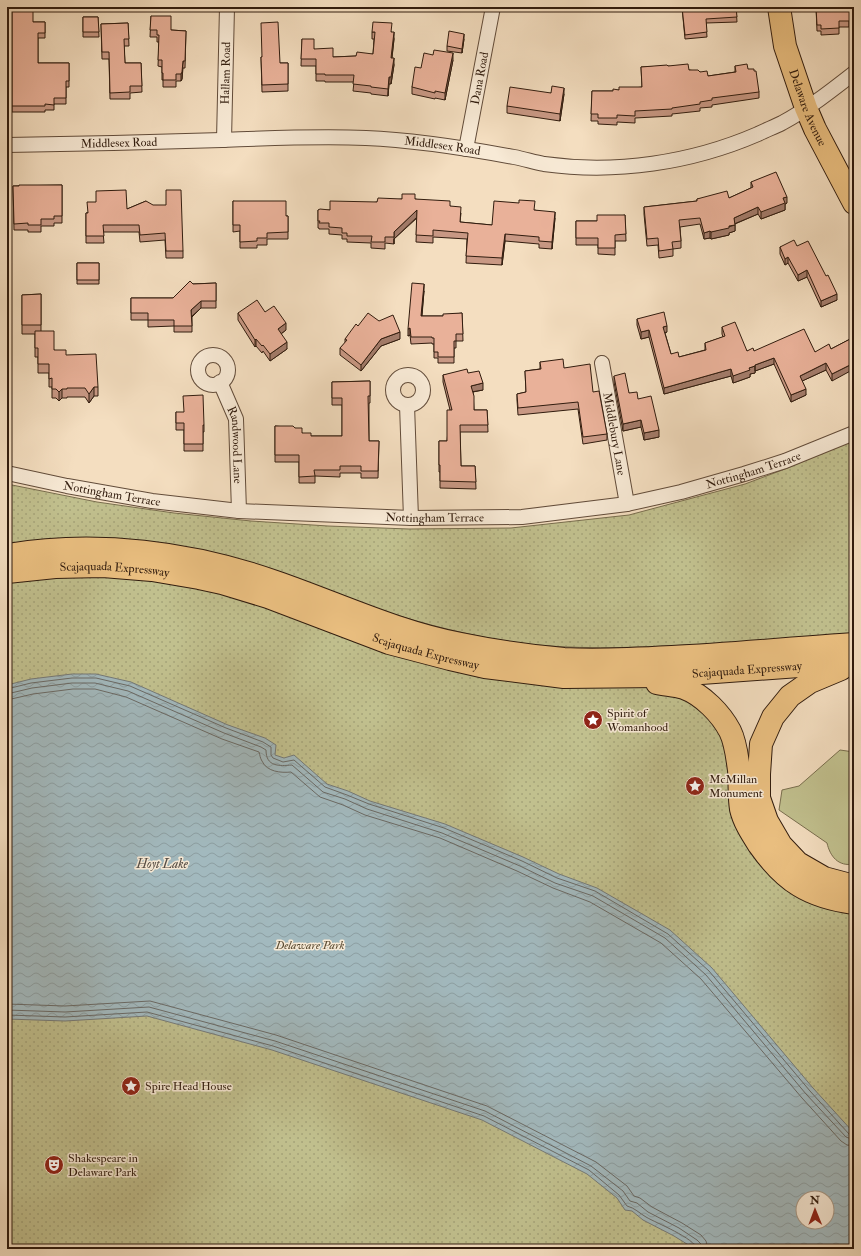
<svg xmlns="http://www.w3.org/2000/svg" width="861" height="1256" font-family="'IM FELL Double Pica',serif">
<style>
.grass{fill:#c1c08e;stroke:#796e4e}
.park{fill:url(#park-dots);stroke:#796e4e;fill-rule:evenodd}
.water{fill:url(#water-waves);stroke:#757a78;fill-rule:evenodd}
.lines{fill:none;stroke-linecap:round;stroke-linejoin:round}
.shore{stroke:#6a6a66;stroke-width:1}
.street-casing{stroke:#624c3a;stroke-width:16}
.primary-casing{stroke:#311c0e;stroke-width:24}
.highway-casing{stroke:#311c0e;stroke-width:24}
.street{stroke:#f8ead6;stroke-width:14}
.primary{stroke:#eabf80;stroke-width:22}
.highway{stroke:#eabf80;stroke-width:22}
.wall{fill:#c89884;stroke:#311c0e}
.shaded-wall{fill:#a37c6b;stroke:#311c0e}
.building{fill:#e9b199;stroke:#311c0e}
.labels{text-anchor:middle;stroke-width:3;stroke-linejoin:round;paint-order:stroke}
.street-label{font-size:12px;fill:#311c0e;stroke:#f8ead6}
.poi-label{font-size:12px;fill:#311c0e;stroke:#f8ead6;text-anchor:start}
.park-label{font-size:12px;font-style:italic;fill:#5c4d34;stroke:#f8ead6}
.water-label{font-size:13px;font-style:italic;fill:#534b43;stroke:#f8ead6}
</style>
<defs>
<pattern id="park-dots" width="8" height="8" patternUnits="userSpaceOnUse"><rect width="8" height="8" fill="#c1c08e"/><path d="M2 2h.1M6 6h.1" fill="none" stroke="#a6a479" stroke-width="1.8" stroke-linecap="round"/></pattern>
<pattern id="water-waves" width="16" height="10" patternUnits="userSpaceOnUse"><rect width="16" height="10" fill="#a2b9be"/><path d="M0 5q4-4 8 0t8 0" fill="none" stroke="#8c9ea2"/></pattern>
</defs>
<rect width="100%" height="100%" fill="#f4dec0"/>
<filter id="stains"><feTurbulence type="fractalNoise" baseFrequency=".005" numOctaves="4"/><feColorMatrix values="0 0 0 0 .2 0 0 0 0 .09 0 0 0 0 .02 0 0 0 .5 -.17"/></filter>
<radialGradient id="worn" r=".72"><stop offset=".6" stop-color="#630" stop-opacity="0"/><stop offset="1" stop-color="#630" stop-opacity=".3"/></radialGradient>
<!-- grass -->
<path class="grass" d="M840 750 854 752V864C838 867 830 856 827 843L779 810 782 790 799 786Z"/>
<!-- park -->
<path class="park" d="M854 440V636C805 639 756 642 706 644 650 647 593 650 537 645 489 640 442 629 396 615L7 544V484L97 502 174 513 251 521 328 526 409 529 511 528 629 515 745 484 785 469Z
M91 576 124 578 175 583 662 687 684 694 720 727 737 805 854 913V1249H7V583L36 579ZM803 1198H827V1222H803Z"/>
<!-- water -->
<path class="water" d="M72 674H96L131 682 228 725 265 738 276 745 275 755 284 758 294 755 327 784 348 791 370 801 445 824 523 857 559 874 597 888 670 930 712 968 813 1088 854 1133V1249H695L674 1236 643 1220 632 1211 625 1210 617 1198 587 1174 482 1120 272 1050 147 1016 65 1021 7 1019V685L31 679ZM803 1198H827V1222H803Z"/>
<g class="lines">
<!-- shore -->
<path class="shore" d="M7 689 31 683 72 678H96L130 686 226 728 263 742 271 747V755L273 758 283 762 294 760 325 787 347 795 369 804 444 828 522 861 557 878 595 891 668 934 709 971 810 1091 849 1134 854 1135
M7 694 32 688 72 683H95L128 691 224 733 261 747 266 750C266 767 279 766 292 765L323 792 345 799 367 809 442 833 520 866 555 883 593 896 665 938 706 975 806 1094 846 1137 854 1140
M7 700 33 694 73 689H95L126 697 222 739 259 752C260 755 260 758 262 761 267 772 281 773 291 772L320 797 343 805 365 815 440 838 517 871 553 888 590 902 661 943 701 979 802 1098 841 1141 847 1145 854 1146
M7 1004 65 1006 150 1001 276 1035 487 1106 596 1162 627 1186 634 1196 640 1198 652 1207 682 1223 701 1235 706 1241 708 1249
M7 1010 65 1012 149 1007 275 1041 485 1111 591 1166 623 1191 630 1201 637 1203 648 1212 679 1228 697 1240 701 1244 702 1249
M7 1015 65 1017 147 1012 273 1046 484 1116 589 1170 619 1195 627 1206C635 1208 639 1213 646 1217 656 1223 695 1238 697 1249"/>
<!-- street casing -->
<g class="street-casing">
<g id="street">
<path id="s1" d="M224 140 227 7"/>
<path id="s2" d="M7 145C79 144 150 142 222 140 270 138 318 136 366 138 416 140 465 148 514 157 524 159 534 162 544 164 616 174 691 163 758 134 766 130 774 127 782 123 808 109 831 91 854 73"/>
<path id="s3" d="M466 149 493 7"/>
<circle cx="213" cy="370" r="15"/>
<path id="s4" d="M602 363 627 504"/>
<circle cx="408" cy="390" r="15"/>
<path id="s5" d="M220 382 236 419 239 511"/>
<path d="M407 405 411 518"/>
<path id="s6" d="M7 473 67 486 152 501 239 511 411 518 522 517 627 504 681 492 744 474 785 461 854 433"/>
</g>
</g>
<!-- primary casing -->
<g class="primary-casing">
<g id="primary">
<path id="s7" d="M779 7 785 46 806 108 815 129 854 203"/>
</g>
</g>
<!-- highway casing -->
<g class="highway-casing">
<g id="highway">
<path d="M7 555C97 540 191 552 276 582 337 603 397 632 461 644 495 651 529 656 564 659 600 661 636 659 672 657 733 654 793 648 854 644"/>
<path id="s8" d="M7 572 55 567 103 566 152 570 199 578 222 583 268 597 389 643 450 659 485 667 564 677 660 676 854 662"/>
<path d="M841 669 810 682 790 696 773 717 761 744 759 774V798L767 821 781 845 798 863 824 878 854 886"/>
<path d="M657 683C666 685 676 685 684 688 703 695 721 714 730 731 736 743 737 757 739 770 740 783 739 797 741 809 744 822 752 834 759 845 785 882 809 897 854 903"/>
</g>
</g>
<!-- street -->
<use href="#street" class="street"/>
<!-- primary -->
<use href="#primary" class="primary"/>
<!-- highway -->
<use href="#highway" class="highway"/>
</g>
<!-- wall -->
<path class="wall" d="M12 7 33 22H45V38H38V63H69V87H66V104H54V110H45V112H12Z
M540 7H571V8H563V9L540 8Z
M682 7H736L737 22 706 23 707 37 685 39Z
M816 7H854V23L849 27H839V34L821 35V31H817Z
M151 16 171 30 186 31 185 68H183L182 79 181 81H176V87H163V80H162V67L158 66 159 42H157V37H150Z
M83 17H98L99 37H83Z
M128 23 129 46H124L125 63H141L142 92 130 93V99H110L109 59H102L101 24Z
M372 32H392L394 39 392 58 394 65 391 84H389L388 96 371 94V93L353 91 354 82H325V81H316V66H301L302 39 314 49 333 57 356 56 373 54 374 39H372Z
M464 39 462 53 447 51V46Z
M261 57 280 63H288V91L262 92Z
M453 60 445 100 435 98V99L412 94V87L421 68Z
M668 66 700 72 708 76 735 72V66L748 69 759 92V98L712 105V107L700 108V111L672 114V116L635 118V123L617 122V125L598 124V121H591L592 91H613L619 90 642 87 641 67Z
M551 93 564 94 560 121 507 113V106Z
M751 182 787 203 785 204V210L761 219 758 214 735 224V231L729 233V235L711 239 710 238 704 239 700 224 680 227 681 241V248L673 249V256L659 258 658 245 647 246 644 214V207L697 201V199L729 198 751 188Z
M62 185V223H54V226H41V232H28V230H14L13 186Z
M402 199H415L450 206 461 213 460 222 492 225 535 210 555 218 552 249 539 248V244L505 241 502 265 466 263 467 239 433 237V243L416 242 417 218 394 239V244L385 243V249L371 248V243L347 242V239H342V235L329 234V229H319V228H318V210H330L377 202Z
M146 201 183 251V258H166L165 240 140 242 139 232H103L104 243H86V213L127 209Z
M233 201 286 216H288V239H267V245H257V248H240V231L233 232Z
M625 215 626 241H615V255L598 254V245H576V221H597Z
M797 246 837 300 821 307 807 277 798 281 788 263 785 265 780 254V247Z
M77 263H99V284H77Z
M216 283V308H201L192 317V332H174V326L148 327V320H131V298H173L193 284Z
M424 291 422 316H443L462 313 463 341H456V348H454V363H438V358H434V344H432V343L411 344 410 335 408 336Z
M41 294V331L54 350 66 355 98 387V396H94L89 403 85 397H67V398H62L59 401 56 398H52V387H49V373H38V357H35V334H22V295Z
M265 312 286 330 281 334 287 349 270 361 263 351 262 353 256 346 255 347 238 320V313Z
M637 319 667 332 665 333 671 354 679 357 705 350V343L723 337 722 334V327L747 351 815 352 831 349 854 337 832 381 826 370 802 381 806 395 791 402 774 364 755 371V373L750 374V377L733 383 731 376 664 394 649 337 641 339 637 325Z
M358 326 400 339 381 346 361 371 340 355V348L345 343V339Z
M540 362 564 368 593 392 607 434V440L583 444 578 409 518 415 517 400V394L526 392 525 371 540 369Z
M468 373 483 390 473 392 474 410H487L488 432H460L461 466H475L476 489 440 488V472H439V441H447L450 410 443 382V375Z
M614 376 629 393 638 399 659 437 644 440 641 427 623 431 614 382Z
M370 381V403H369V441H379L378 478H361V473H340V477L315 476V483H299V462H275V426L295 428 302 433 311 436H342V405H332V382Z
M176 412 204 425V432H203V451H184V430H176Z"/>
<!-- shaded-wall -->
<path class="shaded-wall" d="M854 17V23L849 27V21Z
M394 32V39L391 65V58Z
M464 34V39L462 53V49Z
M453 53V60L445 100V93Z
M394 58V65L391 84V77Z
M183 61 182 79 181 81V74Z
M389 77V84L388 96V89Z
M564 88V94L560 121V114Z
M787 197V203L785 204V210L761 219V212L783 198Z
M758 207V214L734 224V218Z
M417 210V217L394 239V244V232Z
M555 212V218L552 249V242Z
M735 225V231L729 233V235L711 239V232Z
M710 231V238L704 239V233Z
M505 234V241L502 265V258Z
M788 257V263L785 265V259Z
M807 270V277L798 281V275Z
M424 284V291L421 323V316Z
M837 294V300L821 307V301Z
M201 301V308L191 317V310Z
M286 323V330L278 336V329Z
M667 326V332L663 333V327Z
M410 328V335L408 336V329Z
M649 330V337L641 339V332Z
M400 332V339L381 346 361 371V365L381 339Z
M256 339V346L255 347V340Z
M287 342V349L270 361V354Z
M774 358V364L755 371V365Z
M826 363V370L800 382V376Z
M854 363V369L832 381V374Z
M755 366V373L750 374V377L733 383V376L749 368Z
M731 369V376L664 394V388Z
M483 383V390L471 392V386Z
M94 387V396L89 403V394Z
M62 389V398L59 401V392Z
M806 389V395L791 402V395Z
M641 420V427L623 431V424Z
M659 430V437L644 440V433Z"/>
<!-- building -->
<path class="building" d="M12 7H33V22H45V33H38V63H69V81H66V98H54V105L45 104V106H12Z
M682 7H736L737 17 706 19 707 32 685 35Z
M816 7H854V17L849 21H839V28L821 29V25H817Z
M151 16H171V30L186 31 185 61H183L182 72 181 74H176V80H163V73H162V60H158L159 35H157V30H150Z
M83 17H98L99 32H83Z
M278 22 280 63H288V84L262 85 261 57H262L261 23Z
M373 22 392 23 391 32H394L391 58H394L391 77H389L388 89 371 87V86L353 84 354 75H325V74H316V59H301L302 39H314V49L333 48V57L356 56 357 52 373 54 375 32H372Z
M128 23 129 39H124L125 63H141L142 86H130V92L110 93 109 52H102L101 24Z
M449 31 464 34 462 49 447 46Z
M434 50 453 53 445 93 435 91V93L412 87 415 67 421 68 424 53 433 55Z
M688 64 689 70H698L700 72 707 71 708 76 736 72 735 66 747 64 748 69H754V71H756L759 92 712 98V100L700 102V104L672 108V109L635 111V116L617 115V118H598V114H591L592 91H613V89L619 90V87H642L641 67 667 65 668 66Z
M552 86 564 88 560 114 507 106 510 87 551 93Z
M776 172 787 197 783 198 785 203 761 212 758 207 734 218 735 225 729 226V228L711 232 710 231 704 233 700 218 679 220 681 241 672 242 673 249 659 251 658 238 647 239 644 207 697 201V199L727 191 729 198 753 187 751 182Z
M19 185H62V216H54V219H41V225H28V223L14 224 13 186H19Z
M126 190 127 209 146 201 153 205H166V190H181L183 251H166L165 233 140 235 139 225H103L104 236H86V213H88L87 202H96V191Z
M402 194H415V199L450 201V206L461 207 460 222 492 225 494 201 519 203V200L535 201 534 210 555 212 552 242 539 241V237L505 234 502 258 466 256 468 233 433 230V236L416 235 417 210 394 232V237H385V242H371L372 236H347V233H342V228L329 227V223H319L320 221H318V210L320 209 330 210V201L377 202 378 198 402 199Z
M233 201H286V216H288V232L267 233V238H257V241L240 242V225H233Z
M597 215H625L626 234 615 235V248H598V238H576V221H597Z
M794 240 797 246 808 241 826 276 828 275 837 294 821 301 807 270 798 275 788 257 785 259 780 247Z
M77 263H99V280H77Z
M190 281 193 284 216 283V301H201L191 310 192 326H174V320H148V313H131V298H173Z
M412 283 424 284 421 316H443V314L462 313 463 334H456V341H454V357H438V352H434V338H432V337H411L410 328 408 329Z
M41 294V325H22V295Z
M257 300 265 312 274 306 286 323 278 329 287 342 270 354 263 345 262 346 256 339 255 340 238 313Z
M664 312 667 326 663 327 671 354 678 352 679 357 706 350 705 343 725 336 722 327 735 322 747 351 753 348 754 351 804 329 815 352 829 344 831 349 854 337V363L832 374 826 363 800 376 806 389 791 395 774 358 755 365V366L749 368 750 370 733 376 731 369 664 388 649 330 641 332 637 319Z
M368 313 379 321 393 315 400 332 381 339 361 365 340 348 347 340 345 339 356 324 358 326Z
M35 331H54V350H66V355L96 354 98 387H94L89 394 85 388H67V389H62L59 392 56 389H52V378L49 379V364H38V348H35Z
M563 359 564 368 590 364 593 392 599 391 607 434 583 437 578 402 518 408 517 394 526 392 525 371 541 369 540 362Z
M467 369 468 373 479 371 483 383 471 386 474 396V410H487L488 425H460L461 466H475L476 482 440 481V465H439V441H447V410H452L443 375Z
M625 373 629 393 637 392 638 399 651 396 659 430 644 433 641 420 623 424 614 376Z
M370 381V396H368L369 441H379L378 471H361V466H340V470H314L315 476 299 477V455H275V426H293L295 428H302V433H311V436H342V398H332V382Z
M203 395 204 425H203V444H184V423H176V412H184L183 396Z"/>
<!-- icons -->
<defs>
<g id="sight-disc" transform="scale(1)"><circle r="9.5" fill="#8f2418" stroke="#f8ead6"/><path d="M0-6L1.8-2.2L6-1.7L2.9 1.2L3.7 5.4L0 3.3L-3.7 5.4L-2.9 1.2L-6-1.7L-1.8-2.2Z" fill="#fff"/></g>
<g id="theatre-disc" transform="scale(1)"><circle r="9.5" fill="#8f2418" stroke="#f8ead6"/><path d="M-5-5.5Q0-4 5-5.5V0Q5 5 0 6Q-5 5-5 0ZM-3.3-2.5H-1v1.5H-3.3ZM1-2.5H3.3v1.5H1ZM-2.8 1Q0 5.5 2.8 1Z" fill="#fff"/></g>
</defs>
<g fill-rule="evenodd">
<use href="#sight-disc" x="593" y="720"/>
<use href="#sight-disc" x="695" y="786"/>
<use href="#sight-disc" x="131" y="1086"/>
<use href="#theatre-disc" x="54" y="1165"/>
</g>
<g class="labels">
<!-- street labels -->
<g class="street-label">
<text dy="4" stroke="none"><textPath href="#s1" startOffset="67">Hallam Road</textPath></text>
<text dy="4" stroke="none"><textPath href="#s3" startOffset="72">Dana Road</textPath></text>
<text dy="4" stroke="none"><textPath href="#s7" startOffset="105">Delaware Avenue</textPath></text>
<text dy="4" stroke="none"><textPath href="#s2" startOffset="112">Middlesex Road</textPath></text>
<text dy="4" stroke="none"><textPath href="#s2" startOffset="436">Middlesex Road</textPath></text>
<text dy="4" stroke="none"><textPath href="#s4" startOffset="72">Middlebury Lane</textPath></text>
<text dy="4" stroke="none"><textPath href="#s5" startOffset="66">Randwood Lane</textPath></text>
<text dy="4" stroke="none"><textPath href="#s6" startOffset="755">Nottingham Terrace</textPath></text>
<text dy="4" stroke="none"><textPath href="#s6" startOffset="107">Nottingham Terrace</textPath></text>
<text dy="4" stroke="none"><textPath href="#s6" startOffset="431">Nottingham Terrace</textPath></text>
<text dy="4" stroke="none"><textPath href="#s8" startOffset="108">Scajaquada Expressway</textPath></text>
<text dy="4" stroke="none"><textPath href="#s8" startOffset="432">Scajaquada Expressway</textPath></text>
<text dy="4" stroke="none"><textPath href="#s8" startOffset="756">Scajaquada Expressway</textPath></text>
</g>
<!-- poi labels -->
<g class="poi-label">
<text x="607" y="717">Spirit of<tspan x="607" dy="14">Womanhood</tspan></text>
<text x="709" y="783">McMillan<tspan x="709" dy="14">Monument</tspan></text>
<text x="145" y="1090">Spire Head House</text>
<text x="68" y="1162">Shakespeare in<tspan x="68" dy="14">Delaware Park</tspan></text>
</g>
<!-- park labels -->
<g class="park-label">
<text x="310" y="949">Delaware Park</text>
</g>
<!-- water labels -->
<g class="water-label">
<text x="162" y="868">Hoyt Lake</text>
</g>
</g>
<!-- margin -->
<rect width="861" height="1256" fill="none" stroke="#f4dec0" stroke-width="24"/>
<rect x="8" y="8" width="845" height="1240" fill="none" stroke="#311c0e" stroke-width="2"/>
<rect x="12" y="12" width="837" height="1232" fill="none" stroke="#311c0e"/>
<!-- north arrow -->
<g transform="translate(815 1210) rotate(359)"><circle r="19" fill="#f8ead6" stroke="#a89886"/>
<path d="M0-3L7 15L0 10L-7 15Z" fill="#8f2418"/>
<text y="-6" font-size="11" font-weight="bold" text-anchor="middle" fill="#311c0e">N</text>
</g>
<rect width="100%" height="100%" filter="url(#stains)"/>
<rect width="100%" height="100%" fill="url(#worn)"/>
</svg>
